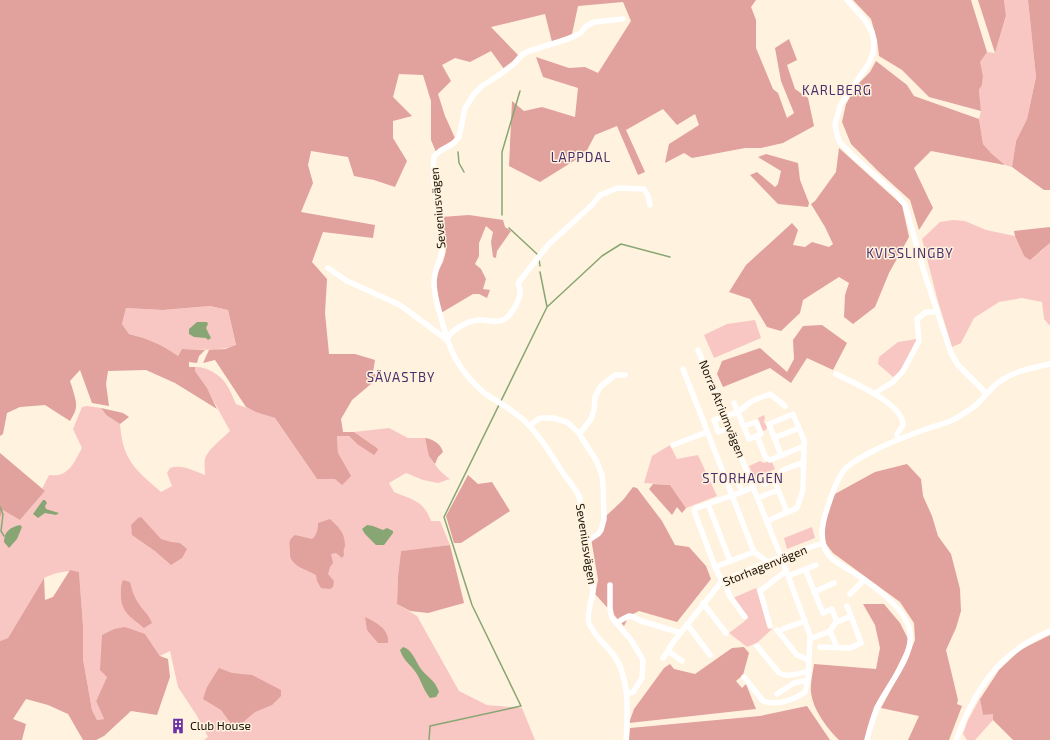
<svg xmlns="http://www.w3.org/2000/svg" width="1050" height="740" font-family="'Exo 2',sans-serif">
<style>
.green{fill:#f9c7c3}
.forest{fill:#e1a19c}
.water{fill:#88a674}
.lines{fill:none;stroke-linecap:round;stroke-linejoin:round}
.stream{stroke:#88a674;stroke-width:1.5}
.minor{stroke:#fff;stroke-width:5.5}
.labels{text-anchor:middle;stroke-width:3;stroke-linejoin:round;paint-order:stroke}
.street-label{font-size:12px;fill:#1a1307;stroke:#fff2de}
.poi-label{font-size:12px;fill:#1a1307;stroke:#fff2de;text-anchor:start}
.neighbourhood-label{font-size:13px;letter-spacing:1px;fill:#492f69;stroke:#fff2de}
</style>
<rect width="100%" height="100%" fill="#fff2de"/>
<!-- green -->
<path class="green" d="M1004 0H1028L1036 77 1027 119 1016 141 1012 167 1005 165 991 153 983 144 979 119 981 111 979 90 982 85 983 76 979 62 987 52 995 53 1006 17Z
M953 220 965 221 986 230 1015 236 1024 256 1040 252 1050 243V326L1044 319 1042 302 1022 298 999 302 974 318 961 343 952 347 937 298 922 239 940 222Z
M210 306 228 310 236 346 215 350 182 349 178 356C161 344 149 339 129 334L122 324 126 308 163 310Z
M755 320 761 338 714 358 704 335 727 324Z
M917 339 902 370 893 377 878 364 879 357 898 342Z
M195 367C202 367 205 368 211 371 226 379 229 388 236 404L275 418 317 479H335L338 453 337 436H349L357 444 377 448 354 432 389 428 408 438H425C430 457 434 468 450 479L438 483 423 480 406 473 389 483 394 492C413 500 423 500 431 521H440L450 545 401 551 398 576 397 604 417 616 459 691 487 705 522 708 535 740H204L208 737 197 716 178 687 170 651 160 656 145 634 107 677 96 701 104 719 97 720 92 710 83 659V626L79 572C67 570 55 573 44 578L8 638 0 641V518L3 509 20 520 45 491 42 489 49 475C69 478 74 462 82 448L73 429 82 407 87 406 101 408 106 415 120 424C121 435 123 448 128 457 135 471 150 482 161 492L172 486 167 473 170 468C182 464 194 471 205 475 205 470 204 464 205 459 207 450 223 438 230 431L206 387 195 371Z
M764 415 765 418 764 422 767 427 766 430 763 431 758 418Z
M670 445 677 459 698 455 717 496 686 508 670 485 644 483 652 456Z
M771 460 775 469 755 479 749 466 760 461 764 463Z
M812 527 815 538 787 549 784 538Z
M756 588 772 629 757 643 747 647 729 633 745 621 733 598Z
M980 698 983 715 993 713V720L975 740H967L963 734 968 720Z"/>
<!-- forest -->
<path class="forest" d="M0 0H756L751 7 756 20V48L773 89 778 93 787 118 794 113 781 81 775 48 789 39 797 60 787 65 795 89 808 98 814 126 783 143 761 148H745L692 158 684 153 665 163 669 144 699 125 695 114 677 125 663 109 626 130 645 172 638 175 617 126 595 135 585 154 540 182 509 166 512 101 524 111 542 107 575 117 578 88 543 77 536 57 569 68 585 67 598 73 631 21 623 2 578 6 572 34 552 42 545 14 491 27 518 55 512 62 504 69 491 51 470 62 455 58 442 65 451 81 438 94 445 116 455 138 447 145 436 152 431 140V101L423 75 399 74 393 97 412 116 393 121V138L407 161 395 187 374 180 354 176 348 157 311 151 308 165 313 183 301 212 375 225 373 238 323 232 312 262 327 279 325 313 329 354H355L375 360 373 372 378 378 352 400 341 419 343 432H354L377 448 378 450 374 455 357 444 349 436H337L338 453 351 476 342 485 335 479H317L275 418 256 412 246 407 215 360 203 363 209 350 225 349 236 345 228 310 210 306 163 310 126 308 122 324 129 334C149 339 161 344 178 356L182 349 205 350 199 356 197 363 189 362V367H195V371L207 388 217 409 175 383 146 370 108 371 106 384 109 406 92 403 80 370 70 381C72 387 77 402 76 406 76 412 72 417 70 421L45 405 20 407 7 413 3 434 0 436Z
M853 0H971L987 52 980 62 983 76 982 85 979 90 981 111 929 97 902 70 879 56 877 40 871 19Z
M978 0H1004L1006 16 995 53Z
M1028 0H1050V190H1044L1012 167 1016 141 1027 119 1036 77Z
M876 61 907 85 914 96 979 119 983 144 991 153 1005 165 931 151 914 168 933 208 919 230 910 200 879 172 851 144 842 122 846 104 857 85 870 72Z
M839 148 902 205 909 237 889 273 875 307 853 324 844 317 845 295 849 283 839 277 803 300 800 313 781 331 767 327 750 299 729 292 746 265 792 223 798 230 793 245 805 247 812 242 829 247 833 244 825 227 811 204 815 201 836 172Z
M766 154 798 163 800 180 809 203 808 207 778 204 750 175 757 172 775 187 778 184 781 171 758 157Z
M469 215 503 220 505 227 511 231 497 251 496 258 493 257 491 242 493 232 486 226 479 243V256L475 264 481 269 486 279 483 289 490 290 487 298 479 294H473L441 313 435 288 437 273 443 262 446 251 441 217Z
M1050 227V243L1030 260 1024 256 1015 236 1014 231Z
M822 325 847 343 833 370 807 358 791 383 770 368 723 387 717 374 722 361 760 348 787 372 794 359 793 340 803 326Z
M101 408 123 413 129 417 120 424 106 415Z
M425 438C433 439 441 444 443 452L438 457 435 464 429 456Z
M0 453 45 491 20 520 3 510 0 518Z
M907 464 921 479 923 496 932 516 938 536 951 554 960 589 961 611 956 628 946 650 958 700 957 704 962 706 949 740H908L919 716 881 708 908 658 915 640 914 623 900 602 833 553 823 540 824 523 833 495 875 472Z
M468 475 478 484 492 482 510 511 461 543H454L446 516Z
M653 484 670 485 686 508 682 513 677 507 672 515 649 489Z
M633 487 637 488 662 521 675 545 689 547 706 566 711 579 677 622 639 611 629 616 624 626 595 594 598 580 591 538 598 530 606 516 623 500Z
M141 517 161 539 171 542 180 543 187 549 182 558 171 565 155 551 132 535 131 525 138 518Z
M330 519C339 528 345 532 345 546 344 549 343 551 344 555L342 558 336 553 331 554 333 563 330 567 328 574 334 581 333 587 330 589 321 588 317 581 316 575C308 570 296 568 291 559 290 557 290 552 290 549 289 543 289 539 295 535L312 539C317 535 318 529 318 523Z
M450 545 464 603 428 613 410 611 397 604 398 576 401 551Z
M70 570 79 572 83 626V659L92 710 97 720 104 719 96 701 107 677 100 670 102 635 114 629 125 627 145 634 160 656 168 659 170 677 157 715 131 711 104 736 96 740H83L68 714 48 705 26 699 13 719 26 724 22 740H0V641L8 638 44 578 45 600 53 597Z
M123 580 130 582C132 590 134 597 139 604 144 612 148 613 152 623L144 628C130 616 120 612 121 592 121 588 121 584 123 580Z
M863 604H884L900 623 908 639 906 649 891 680 874 707 865 740H839C827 728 813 710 811 692 810 683 813 673 814 664L876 669 880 648 875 625Z
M365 617C375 622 390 629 388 643H378L367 630Z
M1050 635V740H1013L993 720V714L983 715 980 699 999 670 1020 650Z
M744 647 749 653 743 675 736 681 742 688 746 684 756 709 629 723 634 709 664 668 670 664 674 669 695 674 732 648Z
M219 668 232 673 252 675 281 690V696L272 705 255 712 235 729 221 710 203 699 207 687Z
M807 706 830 740H629L630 728 760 716Z"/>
<!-- water -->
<path class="water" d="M197 322H207L208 324 206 328 211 338 208 340 206 338 194 337 189 334V329Z
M43 500H45L47 503 45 506 46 509 59 513 56 515 45 513 38 518 33 514Z
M20 525 22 527 17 539 9 548 4 542C4 531 11 527 20 525Z
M367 525 373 526 383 530 387 528 393 531V533L384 545H376L365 534 362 529Z
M403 647C412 649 416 662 421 669 428 678 435 680 439 692L436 697 430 698C424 691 422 683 418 676 413 666 403 661 400 650Z"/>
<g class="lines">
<!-- stream -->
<path class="stream" d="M458 152 459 163 464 172
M502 215V152L520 91
M509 228 537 254
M539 259 540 266
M540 272 547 307
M0 507 3 514 1 531 4 536
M429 740 430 726 521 706 472 605 444 517 547 307 602 256 621 244 670 257"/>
<!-- minor -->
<path class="minor" d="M847 0 865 20 872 32 874 42 873 53 869 63 840 106 835 125 838 138 839 141 852 155 896 194 905 205 925 275 951 353 958 365 986 393
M623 19 594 22 585 27 581 33 568 39 529 51 522 55 515 63 499 75 482 86 474 94 465 108 459 137 454 143 440 151 434 156C431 181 440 215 443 241 444 257 434 267 434 282 434 293 437 304 440 314 448 346 456 368 481 390 487 396 494 399 500 403 507 407 513 412 519 416 538 432 550 453 563 473 568 480 574 487 578 494 584 509 583 527 586 543 588 559 593 575 593 591 592 602 586 613 589 623 593 635 605 644 613 654 630 677 628 713 626 740
M328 268 347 281 400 305 446 339C454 329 467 320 481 320 489 320 497 324 505 319 512 314 520 300 520 292 520 289 519 286 518 283L549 244 592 205 600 195 618 188 644 189 648 196 650 205
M698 350 781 557 810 635 808 680 805 692C794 700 777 706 763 701L744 677
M683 369 754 552
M836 374C853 383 903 403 903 425L897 434 898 439
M875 393 893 382 903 371 919 341 917 319 926 312H937
M734 403 749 439 761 434 756 422 744 426
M529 426 540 418H553L567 422 578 432 597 462 602 475 603 484 604 519 601 530 598 534 586 542
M730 428 718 432 714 420 738 412 752 401 770 394 785 406
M578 432H581L591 419 594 410 595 397 600 387 615 375H625
M757 436 766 458 770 460 804 446
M774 438 799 428
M673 445 707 432
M748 475 737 479 742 492 753 487
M774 480 787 512
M764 484 774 480 783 470 804 462
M758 498 778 490
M708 504 730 561
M767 521 797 508 803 490 804 446V440L793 414 769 424 781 455
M715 567 694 511 696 508 742 492
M805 569 823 613 832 609 837 622 851 616 861 643 850 648 820 647
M788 576 816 565
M724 579 729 595 745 617
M722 581 715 567 754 552 768 562
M610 585V609L612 618 631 640 643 660 642 678 633 692 627 694
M814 592 834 583
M850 594 864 580
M703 603 726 633
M847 606 851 616
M617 624 621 620 629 616 634 617 641 621 681 633
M687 624 710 655
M770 626 760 591 786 571
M783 629 805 621
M777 630 797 655 809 660
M830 631 837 620
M810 639 830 631 837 647
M757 646 779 673C787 678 800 673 809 671
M668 651 682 661
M663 658 674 641 722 581 783 556 823 543
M777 694 794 683 808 680
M867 740C870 728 873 717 878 706 888 685 914 656 910 632 907 608 870 583 851 571 843 566 832 561 827 553 819 539 822 523 827 509 831 496 836 481 844 470 851 462 862 457 871 452 888 443 904 437 921 431 932 427 943 424 953 420 961 415 971 410 978 403 985 396 991 388 999 382 1014 371 1032 368 1050 364
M956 740C975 689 998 653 1050 631"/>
</g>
<!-- icons -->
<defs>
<g id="building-bare" transform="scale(1.2)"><path d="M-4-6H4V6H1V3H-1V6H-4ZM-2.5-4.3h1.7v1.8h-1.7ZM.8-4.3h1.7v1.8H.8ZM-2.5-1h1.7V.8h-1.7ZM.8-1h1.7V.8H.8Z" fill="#6b31a7" stroke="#fff2de" stroke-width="2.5" paint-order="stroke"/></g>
</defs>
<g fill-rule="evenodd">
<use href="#building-bare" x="178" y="726"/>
</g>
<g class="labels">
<!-- street labels -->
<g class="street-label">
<text transform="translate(438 208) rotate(-95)" y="4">Seveniusvägen</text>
<text transform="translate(722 409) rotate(68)" y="4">Norra Atriumvägen</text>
<text transform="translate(586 544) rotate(81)" y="4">Seveniusvägen</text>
<text transform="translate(765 566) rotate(-22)" y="4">Storhagenvägen</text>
</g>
<!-- poi labels -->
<g class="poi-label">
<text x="190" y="730">Club House</text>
</g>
<!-- neighbourhood labels -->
<g class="neighbourhood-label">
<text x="837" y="95">KARLBERG</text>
<text x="581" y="162">LAPPDAL</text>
<text x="910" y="258">KVISSLINGBY</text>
<text x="401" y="382">SÄVASTBY</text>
<text x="743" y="483">STORHAGEN</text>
</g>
</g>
</svg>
